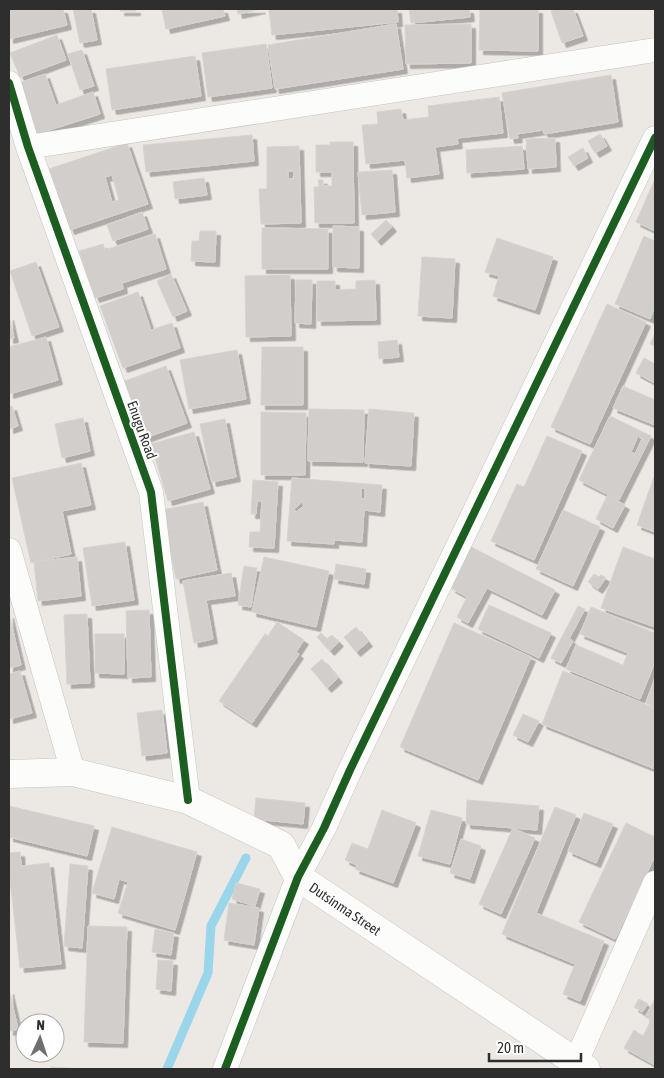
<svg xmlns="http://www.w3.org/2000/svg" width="664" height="1078" font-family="'Asap Condensed',sans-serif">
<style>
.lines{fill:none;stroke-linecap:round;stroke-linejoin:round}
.stream{stroke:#99d6ec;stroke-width:9}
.building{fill:#d1cecb;stroke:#d7d4d0;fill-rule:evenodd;filter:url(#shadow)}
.minor-casing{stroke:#c5c4c5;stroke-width:25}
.tertiary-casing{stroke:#c5c4c5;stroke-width:29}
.minor{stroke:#fcfcfb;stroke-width:24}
.tertiary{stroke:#fcfcfb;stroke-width:28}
.cycleway-casing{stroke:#fff;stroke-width:11}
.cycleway{stroke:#1b5e20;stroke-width:8}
.labels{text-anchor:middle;stroke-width:4;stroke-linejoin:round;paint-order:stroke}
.street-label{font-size:14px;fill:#2e2e2e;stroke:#fff}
</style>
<defs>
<filter id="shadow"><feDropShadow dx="4.5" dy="4.5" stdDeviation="0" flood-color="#0004"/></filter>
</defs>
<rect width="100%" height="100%" fill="#ece8e4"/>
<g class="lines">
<!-- stream -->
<path class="stream" d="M167 1069 208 973 211 926 246 858"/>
</g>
<!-- building -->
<path class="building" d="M9 9H63L67 25 9 39Z
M73 9H91L97 40 80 43Z
M120 9H136V11H120Z
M162 9H223L225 16 166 29Z
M237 9H261L238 14Z
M282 9H397L398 22 272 35 269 10Z
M409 9H469L470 17 411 23Z
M480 9H538V51L479 50Z
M557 9H573L583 36 562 43 551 11Z
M396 24 403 69 275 89 268 45Z
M471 24V63L406 64 405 25Z
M57 35 66 60 20 77 10 53Z
M266 44 272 88 208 97 202 53Z
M82 50 94 86 80 90 68 54Z
M195 56 201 96 112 110 106 69Z
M45 74 56 105 93 92 100 114 37 134 27 102 16 84Z
M611 75 618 122 544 134 543 130 517 134 518 138 510 139 502 93Z
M499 97 503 133 457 138 458 144 435 147 439 174 407 178 405 160 366 164 362 125 378 124 377 112 401 109 403 120 429 117 428 106Z
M600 134 607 146 595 153 588 141Z
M252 135 254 161 146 172 143 145Z
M555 138 556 167 528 169 526 139Z
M330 142H353L354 223H315L314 187H319L318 180H323V186H332V172H316V145H330Z
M127 143 148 204 70 230 49 169ZM112 175 119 200 112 202 105 177Z
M299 146 301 223 261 224 259 189H267V147ZM288 171H294V179H288Z
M522 146 524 169 467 173 466 150Z
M583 148 588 158 574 166 568 157Z
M392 170 395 212 362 215 358 172Z
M204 178 207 195 175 199 173 182Z
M655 179V231L636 222Z
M142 212 148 229 113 241 107 225Z
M386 220 392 227 377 241 371 234Z
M333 226 359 227V268L333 267Z
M262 228 328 229V269H262Z
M200 231H216L215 262 191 261 192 241H199Z
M155 234 166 269 122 283 123 289 95 298 79 251 103 244 105 250Z
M644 236 655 241V306L650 319 615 304Z
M497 238 553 257 535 310 493 296 499 276 485 272Z
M422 257 455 259 452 318 418 316Z
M36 262 59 327 32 336 10 271Z
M171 274 187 311 173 317 157 281Z
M290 275 291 336 246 337 245 276Z
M296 280H312L311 324 295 323Z
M375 280 376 320 317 321V281H335V290L356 289V281Z
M138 292 151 330 172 323 180 348 123 368 100 306Z
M607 304 646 322 590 444 551 427Z
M9 316 14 338 9 339Z
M655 333V346L650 344Z
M46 337 58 380 9 394V347Z
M397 340 399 357 379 359 378 342Z
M262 347H303V405H261Z
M237 350 246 399 189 409 180 360Z
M644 358 655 364V383L636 373Z
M166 366 187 423 142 439 122 382Z
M623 386 655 400V425L613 408Z
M12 406 18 426 9 429V407Z
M309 409 364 410 363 462 308 461Z
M369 409 414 413 411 466 365 463Z
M261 412 306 413 305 475H261Z
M610 416 651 436 619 500 579 480ZM638 436 642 439 635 454 631 452Z
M83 418 90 451 62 458 55 424Z
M225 419 236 477 212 482 200 424Z
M194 432 210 489 168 501 151 444Z
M547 436 582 451 534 560 491 541 517 484 524 487Z
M81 463 91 505 62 511 71 554 31 563 12 478Z
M654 477H655V532L637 525Z
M292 478 382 485 380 512 364 510 362 542 334 540V544L287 541ZM361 488H365V499H361ZM302 502 304 506 296 512 294 509Z
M253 480 278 482 274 548 249 547 250 532H260L262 501H257L256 514H251Z
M607 496 625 505 613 528 596 519Z
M203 502 217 570 176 579 162 510Z
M563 510 600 527 573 586 536 569Z
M125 542 134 600 92 606 83 548Z
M471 547 555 590 542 615 487 588 468 623 457 617 467 597 451 588Z
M623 547 655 559V627L601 608Z
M77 557 81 596 38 601 34 562Z
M264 557 329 571 316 627 252 612Z
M336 564 366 569 364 584 334 579Z
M244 566 257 568 251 607 238 605Z
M231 573 235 596 206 600 213 639 194 643 183 581Z
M594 574 599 577 601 575 606 578 598 589 588 582Z
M489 605 551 633 539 658 478 629Z
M578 606 585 609 569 639 573 641 561 663 551 658Z
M591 607 655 633V662L640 699 566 669 576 645 623 665 628 653 580 634Z
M149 610 151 677 128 678 126 611Z
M9 614 21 665 9 668Z
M87 614 90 683 67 684 64 615Z
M277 622 304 640 296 652 299 654 252 723 219 701 265 634 268 636Z
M454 623 531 657 478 780 400 747Z
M356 627 368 642 356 652 344 637Z
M321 633 327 639 332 635 339 642 330 651 317 637Z
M95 634H124V674L95 673Z
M322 659 338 678 327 688 311 669Z
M20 671 32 713 9 719V674Z
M563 671 655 708V769L542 724Z
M655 678V707L646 703Z
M162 710 167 753 142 756 137 713Z
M523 714 539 721 528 742 513 735Z
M256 798 305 803 303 824 254 819Z
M467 800 539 806 537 830 466 824Z
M9 806 94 826 87 856 9 837Z
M555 807 576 815 536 913 604 941 580 1001 563 994 575 964 502 934Z
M382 810 416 823 393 883 355 869 357 865 345 860 352 843 368 849Z
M431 810 462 818 450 864 418 856Z
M584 813 613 824 596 863 568 851Z
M626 823 655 837V856L615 939 579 922Z
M112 827 197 852 175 930 118 913 128 882 119 879 114 899 92 893Z
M513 828 535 838 501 914 479 904Z
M461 839 481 846 470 879 450 873Z
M20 852 21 866 49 863 61 964 20 968 9 871V853Z
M70 864 88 866 82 948 64 946Z
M236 883 260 889 255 906 232 899Z
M229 903 259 908 254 945 224 940Z
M88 926 127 927 123 1043 84 1042Z
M155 929 174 933 171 955 152 952Z
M158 960 173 961 171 991 156 989Z
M9 990 18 1029 9 1031Z
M639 999 648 1004 642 1012 634 1007Z
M655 999V1065L624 1048 634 1030 643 1036 651 1020 645 1017Z
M51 1067 85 1069H51Z"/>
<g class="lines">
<!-- minor casing -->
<g class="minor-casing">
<path id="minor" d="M9 83 28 147 151 492 188 800
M28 147 655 50
M9 550 73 772
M576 1062 655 883
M225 1069 298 877 324 828 350 770 655 138"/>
</g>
<!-- tertiary casing -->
<g class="tertiary-casing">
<path id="tertiary" d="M9 774 73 772 188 800 281 845 298 877 586 1069"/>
</g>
<!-- minor -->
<use href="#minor" class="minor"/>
<!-- tertiary -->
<use href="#tertiary" class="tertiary"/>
<!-- cycleway casing -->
<g class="cycleway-casing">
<path id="cycleway" d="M9 83 28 147 151 492 188 800
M225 1069 298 877 324 828 350 770 655 138"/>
</g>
<!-- cycleway -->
<use href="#cycleway" class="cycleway"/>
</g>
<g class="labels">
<!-- street labels -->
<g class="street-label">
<text transform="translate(142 430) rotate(70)" y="5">Enugu Road</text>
<text transform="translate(345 909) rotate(34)" y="5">Dutsinma Street</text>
</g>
</g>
<!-- border -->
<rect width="664" height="1078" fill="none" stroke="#2e2e2e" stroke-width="20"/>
<!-- north arrow -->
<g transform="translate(40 1038) rotate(3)"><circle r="24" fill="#ffffff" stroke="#ababab"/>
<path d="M0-4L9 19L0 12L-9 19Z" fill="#706f6e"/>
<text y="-8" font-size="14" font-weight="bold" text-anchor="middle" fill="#2e2e2e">N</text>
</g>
<!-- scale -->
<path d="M489 1053v8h92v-8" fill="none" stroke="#2e2e2e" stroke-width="2.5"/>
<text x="497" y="1053" font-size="15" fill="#2e2e2e" stroke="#ffffff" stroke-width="4" paint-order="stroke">20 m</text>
</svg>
